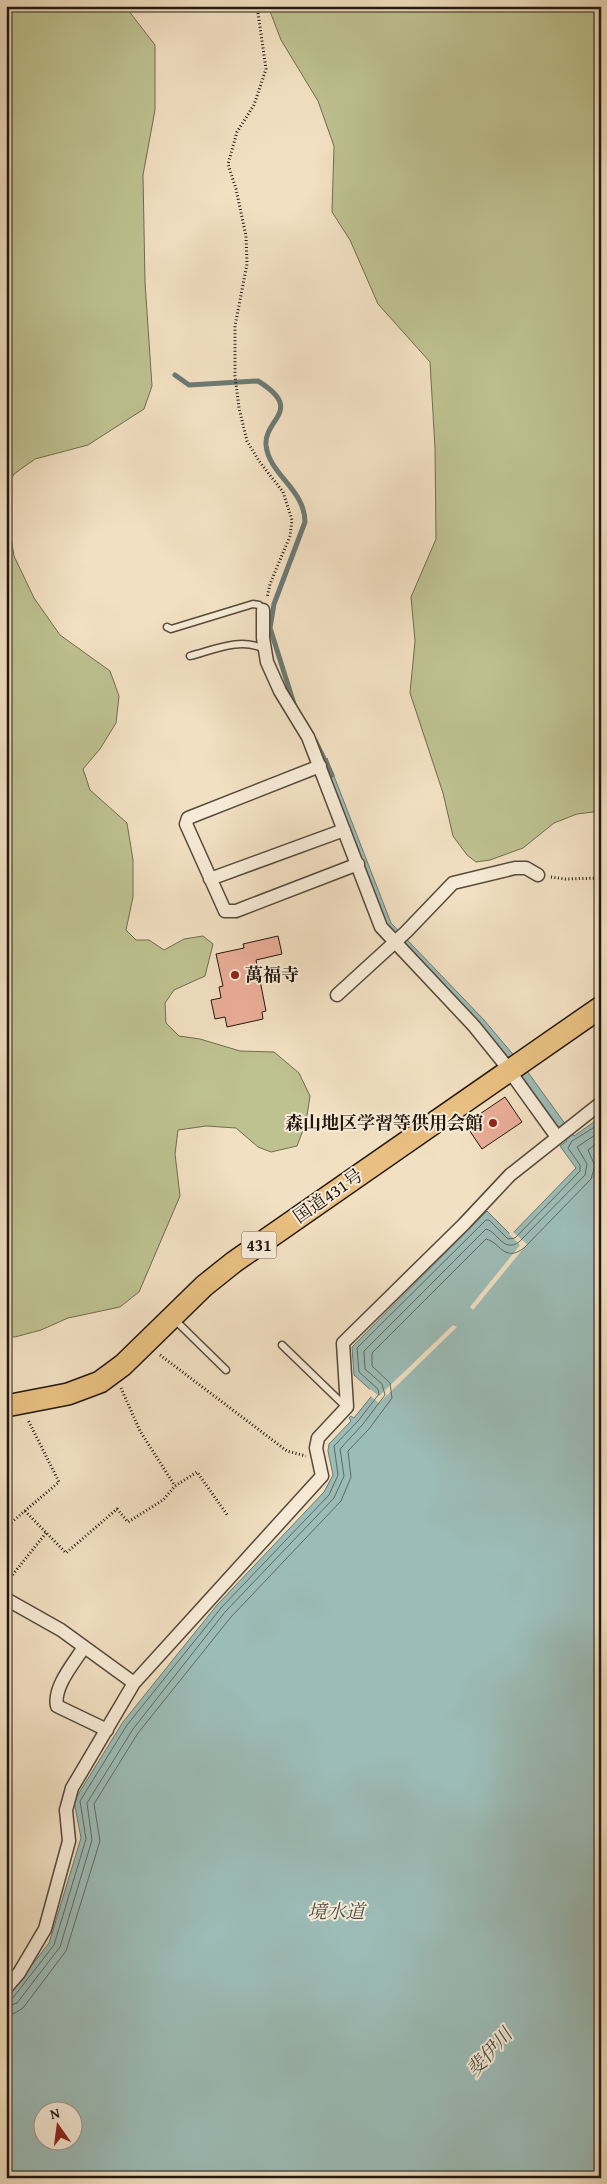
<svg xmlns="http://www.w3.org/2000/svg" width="607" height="2184" font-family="'Gentium Book Plus','Noto Serif JP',serif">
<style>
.green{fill:#bec190;stroke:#706c50}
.water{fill:#9cbcb7;stroke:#6b7a74;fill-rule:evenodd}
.pier{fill:#f2e0c2}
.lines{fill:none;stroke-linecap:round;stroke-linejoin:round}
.shore{stroke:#5f6a64;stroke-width:1}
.stream{stroke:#6b7a74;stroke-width:5}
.building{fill:#ebae99;stroke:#221710}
.service-casing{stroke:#56493c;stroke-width:9}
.minor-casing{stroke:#56493c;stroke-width:15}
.trunk-casing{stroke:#221710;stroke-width:24}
.path{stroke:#221710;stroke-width:3;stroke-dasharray:1 2.5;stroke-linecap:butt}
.service{stroke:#f7ebd7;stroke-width:6}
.minor{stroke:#f7ebd7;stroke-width:12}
.trunk{stroke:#e9c081;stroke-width:21}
.poi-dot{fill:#8f2418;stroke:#f7ebd7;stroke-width:2}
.labels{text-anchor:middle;stroke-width:4;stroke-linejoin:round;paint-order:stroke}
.shield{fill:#f7ebd7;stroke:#62574c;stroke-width:1}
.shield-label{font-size:16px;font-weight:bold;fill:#221710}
.poi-label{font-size:18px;font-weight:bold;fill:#221710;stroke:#f7ebd7;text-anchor:start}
.street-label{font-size:18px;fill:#221710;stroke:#f7ebd7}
.water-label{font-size:19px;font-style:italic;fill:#4d514a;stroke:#f7ebd7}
</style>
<rect width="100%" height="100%" fill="#f2e0c2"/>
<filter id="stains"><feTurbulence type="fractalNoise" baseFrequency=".004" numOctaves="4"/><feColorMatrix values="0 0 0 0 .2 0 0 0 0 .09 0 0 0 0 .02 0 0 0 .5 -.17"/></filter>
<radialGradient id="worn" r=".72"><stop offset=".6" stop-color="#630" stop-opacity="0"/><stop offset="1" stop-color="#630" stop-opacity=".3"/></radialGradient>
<!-- green -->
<path class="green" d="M6 6H125L155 45V110L143 175 145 282 152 386 144 409 88 445 35 459 14 474 6 489Z
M268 6H601V811L577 814 554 823 523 848 490 860 476 862 467 855 453 836 443 793 410 693 415 641 411 597 436 539 435 448 430 362 378 304 350 240 332 212 334 146 318 101 281 40Z
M6 505 14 556 34 598 60 635 110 671 119 696 116 723 100 749 83 769 90 790 127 823 133 860V897L126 930 136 940H149L164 950 184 939 203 936 213 944 205 976 174 990 165 1003 166 1023 179 1036 200 1039 240 1051 274 1052 299 1073 310 1096 306 1122 297 1146 271 1152 258 1147 236 1128 206 1126 178 1130 175 1154 180 1196 139 1292 120 1307 68 1318 41 1330 15 1337 6 1336Z"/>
<!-- water -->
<path class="water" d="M327 758 391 923 484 1020 527 1071 574 1136 601 1117V2178H6V1998L49 1943 81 1838 74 1801 123 1722 217 1605 324 1492 333 1475 328 1451 329 1444 351 1421 349 1418 351 1416 354 1418 374 1393 354 1375 352 1347 487 1211 511 1235 576 1168 560 1146 567 1141 387 927 333 786ZM42 2112H72V2142H42Z"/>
<!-- pier -->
<path class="pier" d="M512 1231 527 1244 473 1310 470 1307 520 1245 509 1234Z
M453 1325 457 1327 379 1403 369 1395 370 1389 379 1396Z"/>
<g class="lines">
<!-- shore -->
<path class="shore" d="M6 2001 12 1999 54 1945 86 1839 80 1801 127 1725 221 1608 329 1495 338 1475 334 1446 358 1421 379 1394 378 1389 359 1372 357 1348 486 1220H489L508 1239 515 1238 580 1171V1165L568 1148 572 1141 601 1123
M6 2007 17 2003 60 1947 92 1840 87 1803 133 1729 225 1612 334 1498 344 1476 340 1449 363 1424 385 1395 382 1384 365 1369 364 1351 486 1229C498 1232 503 1253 519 1242L585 1175 587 1164 577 1147 601 1131
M6 2015 15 2013 23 2008 66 1951 100 1841 94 1804 138 1733 231 1617 341 1501 351 1477 348 1451 369 1429 392 1398 390 1383 372 1366V1353L486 1239C500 1242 504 1263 524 1248L591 1179 595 1166 588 1150 601 1140"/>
<!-- stream -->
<path class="stream" d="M175 375 189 385 258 381C305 410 264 419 266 445 269 475 305 489 305 522L274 604 270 628 294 704
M315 740 332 775"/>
</g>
<!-- building -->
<path class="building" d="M278 936 282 954 256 960 266 1011 262 1012 263 1019 227 1027 225 1017 215 1019 211 1000 221 998 219 987 223 986 216 954 244 948 243 944Z
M505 1097 522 1122 482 1149 465 1124Z"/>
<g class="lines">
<!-- service casing -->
<g class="service-casing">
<path id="service" d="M167 627 171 629 253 604 259 605 263 610
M190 656C214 650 240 637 264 649
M175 1320 226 1370
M282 1345 346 1407"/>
</g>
<!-- minor casing -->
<g class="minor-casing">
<path id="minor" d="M263 610V638L267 662 280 691 308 737 381 927 474 1026 503 1062 557 1137
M320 766 188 818 186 824 225 911H236L358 864
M210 879 344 830
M337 995 406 932 453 883 515 868H526L538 875
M6 1599 61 1630 134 1683
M84 1647C74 1663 53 1687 57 1706L107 1730
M6 1988 19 1973 45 1929 69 1841 66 1810 72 1788 134 1683 322 1476 316 1448 318 1438 347 1407 343 1343 464 1224 510 1175 601 1103"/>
</g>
<!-- trunk casing -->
<g class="trunk-casing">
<path id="trunk" d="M6 1406 68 1394 100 1382 123 1365 204 1286 234 1262 601 1007"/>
</g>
<!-- path -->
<path class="path" d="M257 6 266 69 254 105 237 132 228 164 236 189 246 236 247 264 235 326V376L239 408 247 441 259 461 283 492 292 520 290 536 270 584 267 598
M551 877 565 879 601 878
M160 1355 287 1451 306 1456
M121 1388 140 1431 175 1486
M25 1511 66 1553 117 1509 128 1522 163 1500 175 1486 197 1472 228 1516
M6 1527 59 1482 28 1420
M6 1583 46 1533"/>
<!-- service -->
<use href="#service" class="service"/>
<!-- minor -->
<use href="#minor" class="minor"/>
<!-- trunk -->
<use href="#trunk" class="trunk"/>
</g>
<!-- markers -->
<g class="poi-dot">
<circle cx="235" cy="975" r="5"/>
<circle cx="493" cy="1123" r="5"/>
</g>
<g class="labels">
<!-- shield labels -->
<rect class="shield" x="241.5" y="1231.5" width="35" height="27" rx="4"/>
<g class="shield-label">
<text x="259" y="1251">431</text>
</g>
<!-- poi labels -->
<g class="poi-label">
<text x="245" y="981">萬福寺</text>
<text x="483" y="1129" text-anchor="end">森山地区学習等供用会館</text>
</g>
<!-- street labels -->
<g class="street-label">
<text transform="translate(328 1196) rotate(-35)" y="6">国道431号</text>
</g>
<!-- water labels -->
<g class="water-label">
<text x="336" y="1918">境水道</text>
<text transform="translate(489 2052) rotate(-48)" y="7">斐伊川</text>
</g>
</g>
<!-- margin -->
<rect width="607" height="2184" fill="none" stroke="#f2e0c2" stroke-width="25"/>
<rect x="8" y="8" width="592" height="2169" fill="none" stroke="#221710" stroke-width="2.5"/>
<rect x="12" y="12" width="582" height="2159" fill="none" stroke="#221710"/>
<!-- north arrow -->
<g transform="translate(58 2126) rotate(346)"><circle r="24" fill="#f7ebd7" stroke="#a29687"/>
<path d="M0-4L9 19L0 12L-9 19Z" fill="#8f2418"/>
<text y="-8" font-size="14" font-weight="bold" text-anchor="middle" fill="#221710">N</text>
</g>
<rect width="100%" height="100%" filter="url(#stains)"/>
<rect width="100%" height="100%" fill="url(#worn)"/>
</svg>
